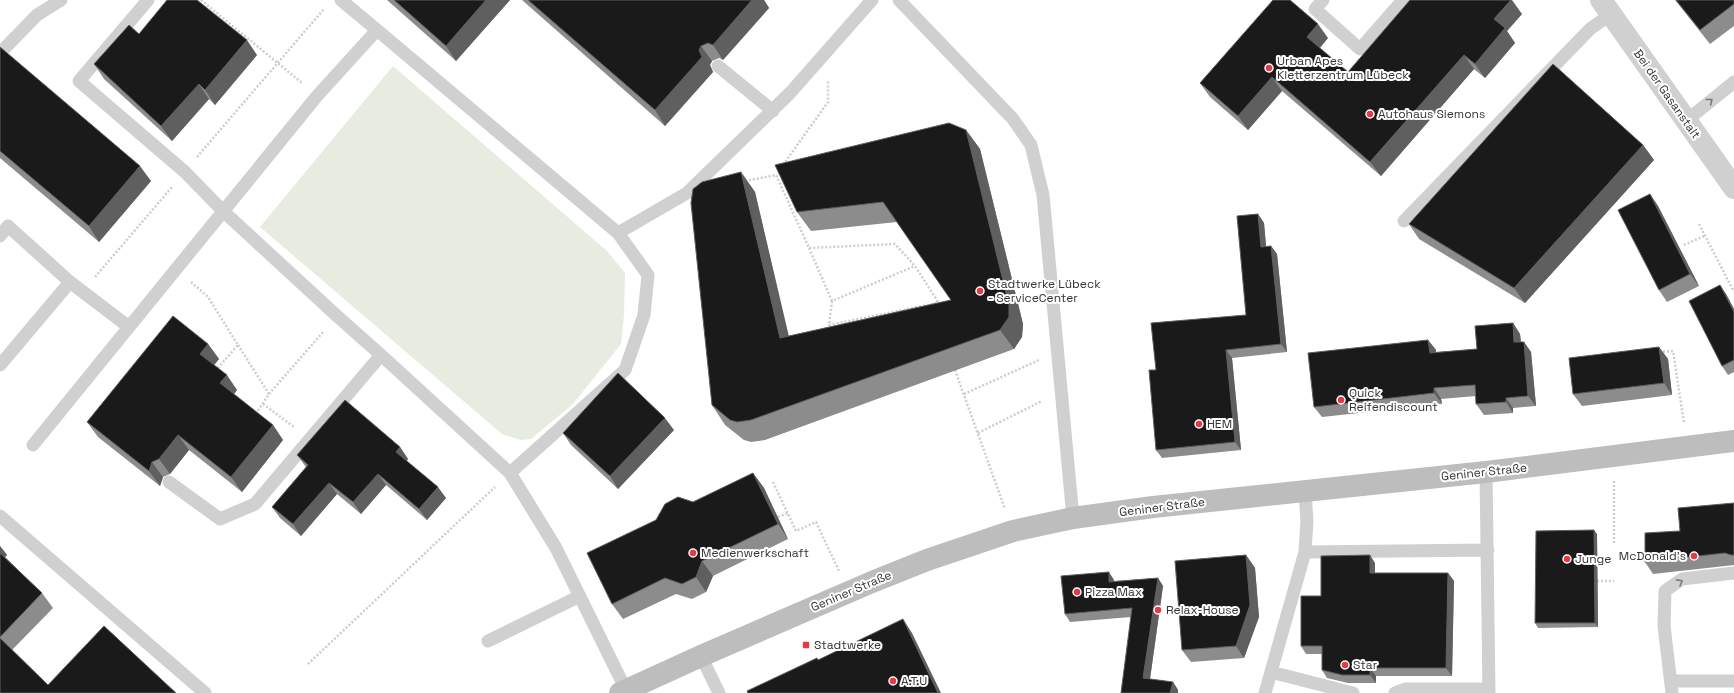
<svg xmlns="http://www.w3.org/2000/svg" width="1734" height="693" font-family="'Space Grotesk',sans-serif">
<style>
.green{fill:#e6ecdf}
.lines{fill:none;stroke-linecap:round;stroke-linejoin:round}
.path{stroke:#cdcdcd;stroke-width:2.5;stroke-dasharray:2 2;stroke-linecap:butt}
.service{stroke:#d0d0d0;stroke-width:13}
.minor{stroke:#d0d0d0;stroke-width:22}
.secondary{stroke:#bdbdbd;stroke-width:22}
.wall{fill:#8c8c8c}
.shaded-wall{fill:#5f5f5f}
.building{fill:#1a1a1a;stroke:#5f5f5f}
.oneway{stroke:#7a7a7a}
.poi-dot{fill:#e63946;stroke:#fff;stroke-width:1.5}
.labels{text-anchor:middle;stroke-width:4;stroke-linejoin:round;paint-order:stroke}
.poi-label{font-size:12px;fill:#333;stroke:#fff;text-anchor:start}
.street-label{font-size:12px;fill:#333;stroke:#fff}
</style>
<rect width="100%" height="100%" fill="#fff"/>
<!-- green -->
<path class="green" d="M393 66 607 251 625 273 624 315 621 344 573 404 531 439 521 440 502 434 260 227Z"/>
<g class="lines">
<!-- path -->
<path class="path" d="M201 0 302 83
M197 157 324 9
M783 165 828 102V80
M745 181 776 175 809 248 895 244 915 266 940 305
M1699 224 1734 292
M1684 245 1704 236
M809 248 832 301 915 266
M95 277 172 187
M191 282 208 297 238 345 216 370
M832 301 829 325 937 303
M238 345 269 394 255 415
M1659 352 1673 351 1684 423
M955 370 1005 509
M269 394 324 331
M964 394 1039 360
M263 404 294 427
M978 433 1042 401
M773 482 796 531 816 522 839 571
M778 517 788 513
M1614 543V480
M1597 581H1614
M308 664 495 487"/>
<!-- service -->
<path class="service" d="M148 0 79 81 185 172 223 211 337 316 381 355 510 473 556 548 626 690
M341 0 377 30
M899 0 1013 119 1031 145 1043 195 1073 518
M1323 0 1315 9 1360 49 1403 0
M0 53 37 15 61 0
M718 66 773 111
M1686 121 1734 82
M1404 221 1590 29 1611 14
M0 236 8 226 70 282 0 365
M129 327 317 96 377 30 618 233
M33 445 129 327 70 282
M1486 472 1489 693
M510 473 625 370 644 315 648 275 618 233 687 193 790 93 872 0
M169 482 220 519 255 504 381 355
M0 516 205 693
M1305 552 1488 550
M488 641 580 596
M701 656 719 693
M1271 672 1353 693
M1672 681H1734
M1265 693 1305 552 1307 521 1305 492
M1395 693 1405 689H1489
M1672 693 1664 626 1665 591 1682 579 1734 573"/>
<!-- minor -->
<path class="minor" d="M1601 0 1734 188"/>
<!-- secondary -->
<path class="secondary" d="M620 693 701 656 872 582 927 560 1013 531 1073 518 1153 507 1486 472 1734 441"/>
</g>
<!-- wall -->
<path class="wall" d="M387 0H510L456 61Z
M522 0H764L769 8 723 60 719 58 712 61 710 65 713 72 665 126Z
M1675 0H1734V26L1710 44Z
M1522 14 1507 31 1515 43 1485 78 1474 69 1381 176 1282 91 1248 130 1210 97 1200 83 1328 38 1320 48 1348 72Z
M139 34 257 55 215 105 209 99 172 141 104 79 94 64Z
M0 47 151 181 99 242 0 158Z
M966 130 980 149 1023 324 1022 337 1014 349 765 440 751 442 744 440 725 425 712 405 741 172 755 192 788 336 951 300 897 222 811 231 797 212Z
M1643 145 1654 160 1525 303 1419 239 1409 224Z
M1650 194 1658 206 1699 286 1667 302 1659 290Z
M1258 214 1264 223 1266 247 1271 246 1277 254 1287 352 1232 358 1241 450 1162 458 1156 450 1246 315Z
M1720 285 1726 294 1734 309V372L1728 375 1722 366Z
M1513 323 1520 334 1521 342H1524L1531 352 1536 406 1513 408V413L1484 415 1476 404V396L1441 399 1442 404 1322 417 1314 407 1428 340 1436 350V352L1477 349Z
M208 344 219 359 214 365 237 390 234 394 273 425 283 440 242 492 189 450 170 474 163 477 160 486 98 437 87 422Z
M1659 347 1668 359 1672 395 1582 406 1573 394Z
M674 430 618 489 571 445 563 433Z
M400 447 408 459 407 461 446 498 427 520 386 485 361 514 337 494 301 536 280 518 272 507 306 467 297 455Z
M753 473 764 488 788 539 713 576 706 592 692 599 676 594 623 619 612 604 693 502Z
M1734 503V565L1653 574 1645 562 1680 531Z
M1597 534 1598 627 1538 628 1535 623Z
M0 546 7 555 5 557 42 593 53 608 12 650 48 685 0 693Z
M1246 555 1255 568 1259 617 1244 658 1191 662 1182 650Z
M1375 563V573H1448L1454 581 1452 676H1376V683H1348L1327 678 1322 670V654H1306L1301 646 1321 596Z
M1158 578 1163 586 1150 679 1173 682 1178 690V693H1121L1131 617 1070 622 1065 614 1114 580V581Z"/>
<!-- shaded-wall -->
<path class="shaded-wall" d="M486 0H510L456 61 446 46Z
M752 0H764L769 8 723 60 713 45Z
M1511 0H1512L1522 14 1507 31 1515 43 1485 78 1475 64 1494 19Z
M1318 24 1328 38 1317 51 1307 37Z
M247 40 257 55 215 105 205 90Z
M701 46 712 61 710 65 713 72 665 126 655 110 699 50Z
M1464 55 1474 69 1381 176 1370 162Z
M1272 77 1282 91 1248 130 1238 116Z
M199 84 209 99 172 141 161 126Z
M966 130 980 149 1023 324 1022 337 1014 349 1000 330Z
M1643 145 1654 160 1525 303 1514 288Z
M140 166 151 181 99 242 89 226Z
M741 172 755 192 794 358 780 338Z
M1650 194 1658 206 1699 286 1690 274Z
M1258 214 1264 223 1267 256 1261 247Z
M1271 246 1277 254 1287 352 1281 344Z
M1720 285 1726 294 1734 309V312Z
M1513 323 1520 334 1522 353 1514 342Z
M1428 340 1436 350 1437 363 1430 353Z
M1524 342 1531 352 1536 406 1528 396Z
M208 344 219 359 211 369 200 354Z
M1659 347 1668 359 1672 395 1664 383Z
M1226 350 1232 358 1241 450 1235 442Z
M227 375 237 390 231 398 220 383Z
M1434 388 1441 399 1442 404 1434 393Z
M1506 398 1513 408V413L1506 402Z
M665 418 674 430 618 489 610 476Z
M273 425 283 440 242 492 231 477Z
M178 435 189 450 170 474 159 459Z
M400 447 408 459 404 463 396 452Z
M152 462 163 477 160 486 149 471Z
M753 473 764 488 788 539 778 524Z
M378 474 386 485 361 514 353 502Z
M329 483 337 494 301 536 293 524Z
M438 487 446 498 427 520 419 509Z
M1594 530 1597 534 1598 627 1595 623Z
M0 546 7 555 2 560 0 557Z
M1246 555 1255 568 1259 617 1244 658 1236 646Z
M1370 555 1375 563V581L1370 573Z
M702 561 713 576 706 592 696 577Z
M1109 572 1114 580 1115 590 1109 582Z
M1448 573 1454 581 1452 676 1446 668Z
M1158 578 1163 586 1149 686 1143 678Z
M903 619 912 633 941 693H938Z
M1370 668 1376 676V683L1370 675Z
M1173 682 1178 690V693H1170Z"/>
<!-- building -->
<path class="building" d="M167 0H197L247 40 205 90 199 84 161 126 94 64 129 25 139 34Z
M394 0H486L446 46Z
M528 0H752L713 45 708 43 701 46 699 50 702 57 655 110Z
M1273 0H1290L1318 24 1307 37 1348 72 1410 0H1511L1494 19 1505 28 1475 64 1464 55 1370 162 1272 77 1238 116 1200 83Z
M1676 0H1734V4L1700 30Z
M0 47 140 166 89 226 0 151Z
M1553 64 1643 145 1514 288 1409 224Z
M949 123 966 130 1009 305V317L1000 330 751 420 737 422 730 420 712 405 691 203 693 189 702 182 741 172 780 338 951 300 883 202 797 212 775 165Z
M1650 194 1690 274 1659 290 1618 210Z
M1258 214 1261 247 1271 246 1281 344 1226 350 1235 442 1156 450 1149 370H1156L1151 323 1246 315 1237 216Z
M1720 285 1734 312V360L1722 366 1689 301Z
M173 316 208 344 200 354 227 375 220 383 273 425 231 477 178 435 159 459 152 462 149 471 87 422Z
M1513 323 1514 342H1524L1528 396 1506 398V402L1476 404 1475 385 1434 388V393L1314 407 1308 353 1428 340 1430 353 1477 349 1475 326Z
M1659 347 1664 383 1573 394 1569 358Z
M618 373 665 418 610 476 563 433Z
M345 400 400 447 396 452 438 487 419 509 378 474 353 502 329 483 293 524 272 507 308 465 297 455Z
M753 473 778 524 702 561 696 577 682 584 665 578 612 604 587 553 656 520 665 504 678 497 693 502Z
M1734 503V555H1731L1725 553 1645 562V533L1680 531 1678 508Z
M1594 530 1595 623H1535L1536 531Z
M0 553 42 593 0 637Z
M1246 555 1250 605 1236 646 1182 650 1175 561Z
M1370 555V573H1448L1446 668H1370V675H1342L1322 670V646H1301V596H1321V556Z
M1109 572V582L1158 578 1143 678 1173 682 1170 693H1121L1132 608 1065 614 1061 576Z
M903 619 938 693H748L747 691 817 658 818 660Z
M104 626 176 693H0V638L48 685Z"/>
<!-- one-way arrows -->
<defs><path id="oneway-chevron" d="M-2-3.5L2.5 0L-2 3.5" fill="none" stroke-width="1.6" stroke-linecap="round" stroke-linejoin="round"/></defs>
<g class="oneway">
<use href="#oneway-chevron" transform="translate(1710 101) rotate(-39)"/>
<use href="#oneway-chevron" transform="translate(1680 582) rotate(-29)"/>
</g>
<!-- markers -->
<g class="poi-dot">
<circle cx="1269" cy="68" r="4"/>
<circle cx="1370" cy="114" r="4"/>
<circle cx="980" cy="291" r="4"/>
<circle cx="1341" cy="400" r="4"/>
<circle cx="1199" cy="424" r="4"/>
<circle cx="693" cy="553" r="4"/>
<circle cx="1694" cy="556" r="4"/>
<circle cx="1567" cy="559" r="4"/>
<circle cx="1077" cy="592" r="4"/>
<circle cx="1158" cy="610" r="4"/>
<rect x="802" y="641" width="8" height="8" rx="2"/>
<circle cx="1345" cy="665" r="4"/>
<circle cx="893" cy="681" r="4"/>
</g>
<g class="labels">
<!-- poi labels -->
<g class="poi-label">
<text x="1277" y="65">Urban Apes<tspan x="1277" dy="14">Kletterzentrum Lübeck</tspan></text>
<text x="1378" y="118">Autohaus Siemons</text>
<text x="988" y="288">Stadtwerke Lübeck<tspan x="988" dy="14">- ServiceCenter</tspan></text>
<text x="1349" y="397">Quick<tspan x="1349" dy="14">Reifendiscount</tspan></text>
<text x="1207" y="428">HEM</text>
<text x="701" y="557">Medienwerkschaft</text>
<text x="1686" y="560" text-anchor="end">McDonald's</text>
<text x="1575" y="563">Junge</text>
<text x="1085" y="596">Pizza Max</text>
<text x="1166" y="614">Relax-House</text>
<text x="814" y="649">Stadtwerke</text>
<text x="1353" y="669">Star</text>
<text x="901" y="685">A.T.U</text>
</g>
<!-- street labels -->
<g class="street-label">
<text transform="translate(1667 94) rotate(55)" y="4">Bei der Gasanstalt</text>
<text transform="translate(1484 472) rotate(-6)" y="4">Geniner Straße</text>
<text transform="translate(1162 507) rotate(-7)" y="4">Geniner Straße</text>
<text transform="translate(851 591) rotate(-23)" y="4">Geniner Straße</text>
</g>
</g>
</svg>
